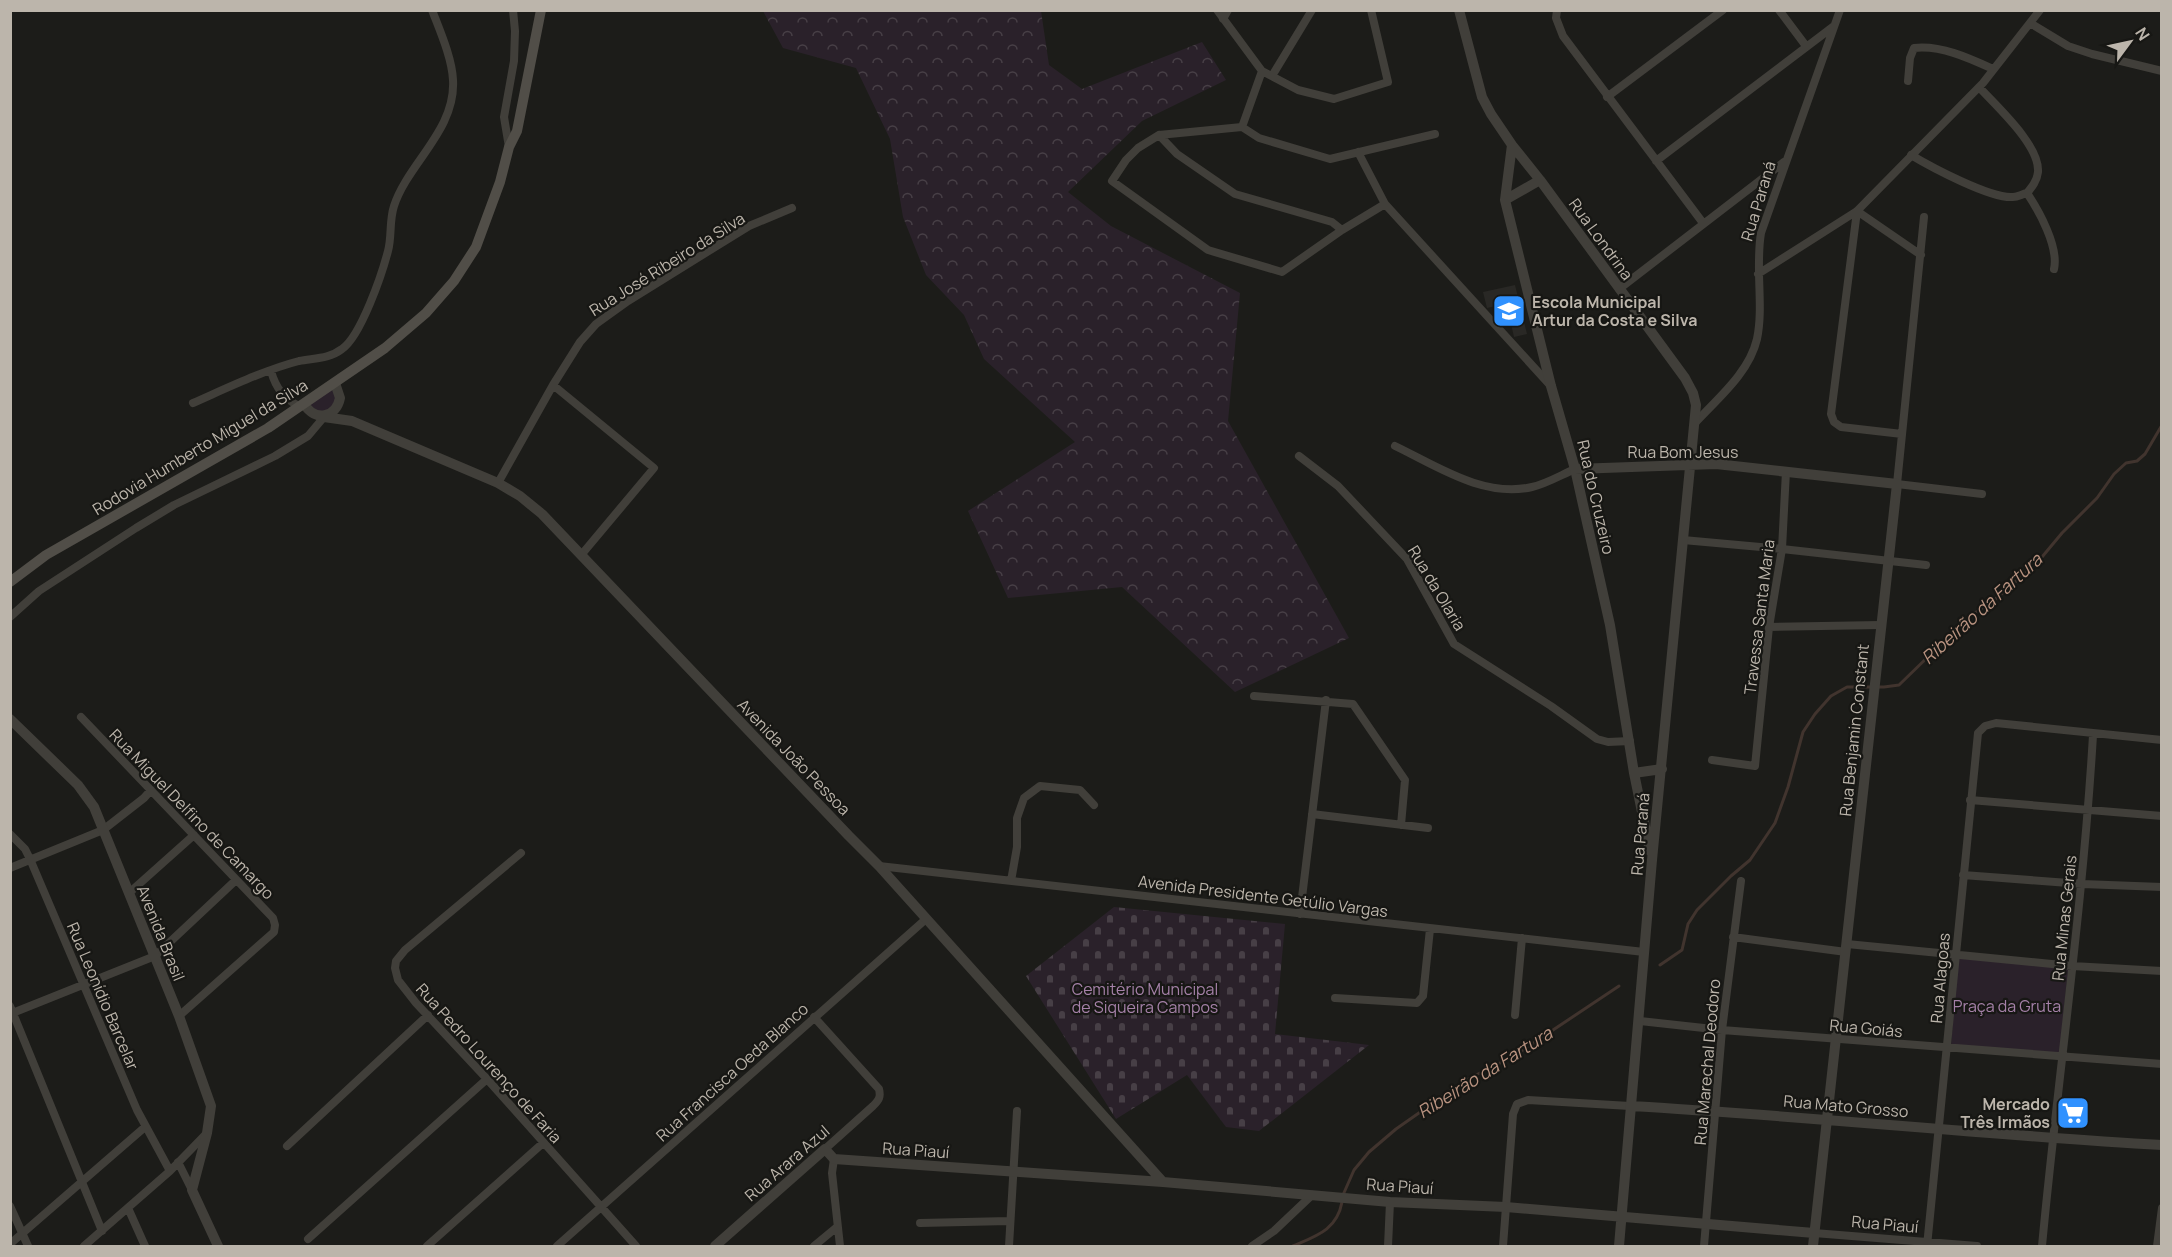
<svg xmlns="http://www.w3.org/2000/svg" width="2172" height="1257" font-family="Manrope,sans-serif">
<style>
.built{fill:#292825}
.green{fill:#2a212a}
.forest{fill:url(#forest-crowns)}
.cemetery{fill:url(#cemetery-stones)}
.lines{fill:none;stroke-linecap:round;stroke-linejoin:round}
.stream{stroke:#41342e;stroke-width:3}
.minor{stroke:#413f3a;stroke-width:8}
.tertiary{stroke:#413f3a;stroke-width:10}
.secondary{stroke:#514e48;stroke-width:10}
.labels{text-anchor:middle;stroke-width:4.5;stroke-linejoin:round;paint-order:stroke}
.street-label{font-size:16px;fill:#bcb5ab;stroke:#171714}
.poi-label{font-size:16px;font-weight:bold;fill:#bcb5ab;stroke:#171714;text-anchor:start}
.park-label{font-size:16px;fill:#a581a8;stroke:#171714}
.water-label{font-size:18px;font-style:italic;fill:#b99380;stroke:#171714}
</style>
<defs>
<pattern id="forest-crowns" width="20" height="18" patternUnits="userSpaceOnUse" patternTransform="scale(1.5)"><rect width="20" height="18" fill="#2a212a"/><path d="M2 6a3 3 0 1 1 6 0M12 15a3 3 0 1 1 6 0" fill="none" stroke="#473f46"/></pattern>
<pattern id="cemetery-stones" width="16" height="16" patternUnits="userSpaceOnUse" patternTransform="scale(1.5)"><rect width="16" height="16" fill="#2a212a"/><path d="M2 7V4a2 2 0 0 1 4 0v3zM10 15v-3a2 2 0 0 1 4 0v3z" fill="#473f46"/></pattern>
</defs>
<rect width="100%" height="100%" fill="#1c1c19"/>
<!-- built -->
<path class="built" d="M1515 285 1527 334 1514 337 1509 315 1499 317 1496 306 1487 308 1483 292Z"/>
<!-- green -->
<path class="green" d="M334 385 339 391 329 414 306 408Z
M1958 957 2068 969 2060 1053 1951 1046Z"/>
<!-- forest -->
<path class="forest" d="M763 11H1041L1049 65 1082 89 1202 42 1226 80 1142 121 1068 192 1111 226 1240 293 1228 421 1349 638 1235 692 1122 587 1008 598 968 511 1075 442 984 359 964 315 926 275 903 217 890 139 856 68 783 48Z"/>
<!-- cemetery -->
<path class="cemetery" d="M1114 907 1285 924 1275 1034 1369 1045 1259 1131 1226 1127 1187 1075 1116 1119 1026 976Z"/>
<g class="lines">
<!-- stream -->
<path class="stream" d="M1660 965 1682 950 1688 924 1697 910 1731 876 1750 860 1775 823 1788 787 1803 732 1815 714 1831 696 1847 687H1884L1899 685 1970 616 1992 602 2037 563 2062 533 2097 498 2114 474 2126 463 2137 461 2145 454 2162 425
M1343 1195 1354 1170 1369 1152 1396 1129 1466 1080 1514 1056 1619 986
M1293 1246C1316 1236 1337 1230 1342 1202"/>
<!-- minor -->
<path class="minor" d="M1217 10 1262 71 1298 90 1334 99 1388 82 1371 10
M1557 10 1556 18 1563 36 1703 223
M1779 10 1806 46
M1223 19 1228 10
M2030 23 2068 46 2092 54 2162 71
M1272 76 1312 10
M1908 81 1910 58 1914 48C1941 45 1969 58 1993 69
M1979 87C1996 106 2040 145 2038 172 2037 181 2032 187 2027 193
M1607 97 1723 10
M1242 127 1262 71
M1159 135 1177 154 1235 194 1332 222 1342 230
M509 147 504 117 514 61 515 31 513 10
M1358 152 1385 204 1550 385
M1911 155C1931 167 1991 199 2013 197 2018 197 2022 194 2027 193 2039 211 2059 247 2054 269
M1656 161 1834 26
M1385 204 1342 230 1282 272 1208 250 1112 181 1126 160 1138 148 1159 135 1242 127 1259 138 1330 159 1435 134
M1924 217 1897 484 1982 494
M1758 274 1857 211 1983 83 2040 10
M1619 289 1784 162
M271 371C276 389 284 398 300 407
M553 385 654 468 582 554
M193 403C225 389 264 370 299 361 314 358 329 359 342 349 361 336 382 274 388 251 392 237 389 221 394 206 408 163 456 130 453 80 452 58 440 31 432 10
M1695 423C1718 398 1749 373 1757 339 1764 306 1755 268 1761 233L1840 10
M1902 434 1841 427 1834 422 1831 414 1857 211 1921 255
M1395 446C1437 466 1483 498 1532 487 1546 484 1561 475 1575 469
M1299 456 1338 486 1407 559 1454 644 1551 706 1597 739 1608 742 1630 741
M498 483 553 385 580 342 596 324 628 301 749 226 792 208
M1683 540 1782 549 1926 565
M10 617 39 591 136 528 174 505 275 456 308 436 324 417
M1769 627 1880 625
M1254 696 1353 704 1405 780 1401 825
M81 717 273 918 275 925 274 932 179 1016
M1712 760 1755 766 1769 627 1782 549 1786 471
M1970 800 2162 816
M1312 814 1428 828
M10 834 25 849 30 859 137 1110 170 1171
M521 853 405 950 396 961 395 968 398 980 416 1003 487 1079 636 1246
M879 866 1644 952
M10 868 103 830 144 798 151 790
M1963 875 2082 884 2162 887
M1011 881 1017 847V818L1024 798 1040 786 1080 790 1094 805
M129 893 194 835
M1300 914 1326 700
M1733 937 1846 952
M1847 944 2072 966 2162 971
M1335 998 1417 1003 1423 996 1430 929
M10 1006 102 1231
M10 1014 155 956 236 880
M1515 1015 1522 938
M814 1017 879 1089C881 1097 879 1100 873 1106L825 1149
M1640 1021 1722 1030 2162 1064
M287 1146 428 1015
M834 1159 832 1173 840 1246
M178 1162 192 1190
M10 1206 28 1246
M128 1208 145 1246
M920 1223 1009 1221
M1814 1233 1977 1246
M308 1239 487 1079
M10 1244 145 1127
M84 1246 170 1171 206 1134
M427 1246 543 1143
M557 1246 926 919
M814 1246 837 1227
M1009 1246 1017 1111
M1252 1246 1274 1231 1312 1195
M1388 1246 1390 1202
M1503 1246 1513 1114 1517 1104 1528 1100 1630 1106
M1704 1246 1722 1030 1741 881
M1927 1246 1978 733 1985 726 1996 723 2162 740
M2042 1246C2058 1076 2083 906 2093 735
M2157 1246 2162 1208"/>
<!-- tertiary -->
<path class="tertiary" d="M1459 10 1482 97 1491 114 1512 145 1540 180 1685 378 1693 393 1696 405 1652 860 1619 1246
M1512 145 1505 200 1551 386 1575 469 1610 625 1634 773 1650 851
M1505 200 1540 180
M304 404C315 422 336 418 340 398L335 383
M324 417 352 421 498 483 520 496 542 514 849 836 879 866 1163 1182
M1575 469 1716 464 1897 484 1813 1246
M10 719 78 785 94 807 179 1016 211 1106 207 1133 192 1190 218 1246
M1634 773 1662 769
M1630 1106C1808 1116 1984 1135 2162 1145
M715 1246 825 1149 834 1159 1163 1182 1390 1202 1506 1207 1814 1233"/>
<!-- secondary -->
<path class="secondary" d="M10 582 46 555 268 428 385 348 426 313 454 281 476 247 500 182 509 147 517 131 541 10"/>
</g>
<!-- icons -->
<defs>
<g id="school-square" transform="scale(1.725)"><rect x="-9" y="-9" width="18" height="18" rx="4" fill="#3091fe" stroke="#171714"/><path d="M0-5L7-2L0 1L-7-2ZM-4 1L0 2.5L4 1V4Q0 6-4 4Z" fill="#fff"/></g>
<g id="supermarket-square" transform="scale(1.725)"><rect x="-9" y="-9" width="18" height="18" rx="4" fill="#3091fe" stroke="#171714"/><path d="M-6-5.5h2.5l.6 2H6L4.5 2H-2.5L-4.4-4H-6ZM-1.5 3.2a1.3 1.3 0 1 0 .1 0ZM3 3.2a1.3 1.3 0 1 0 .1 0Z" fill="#fff"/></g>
</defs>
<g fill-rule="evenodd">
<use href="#school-square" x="1509" y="311"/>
<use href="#supermarket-square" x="2073" y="1113"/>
</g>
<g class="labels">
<!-- street labels -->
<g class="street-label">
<text transform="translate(1758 201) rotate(-73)" y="6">Rua Paraná</text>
<text transform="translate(1601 239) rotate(54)" y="6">Rua Londrina</text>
<text transform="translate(667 264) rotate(-32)" y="6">Rua José Ribeiro da Silva</text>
<text transform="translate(200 447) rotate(-31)" y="6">Rodovia Humberto Miguel da Silva</text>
<text x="1683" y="458">Rua Bom Jesus</text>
<text transform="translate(1596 497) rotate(77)" y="6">Rua do Cruzeiro</text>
<text transform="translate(1437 588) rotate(59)" y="6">Rua da Olaria</text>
<text transform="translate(1759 617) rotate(-83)" y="6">Travessa Santa Maria</text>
<text transform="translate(1854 730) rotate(-84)" y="6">Rua Benjamin Constant</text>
<text transform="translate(794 757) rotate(46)" y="6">Avenida João Pessoa</text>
<text transform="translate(192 814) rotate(46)" y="6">Rua Miguel Delfino de Camargo</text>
<text transform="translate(1640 834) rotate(-85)" y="6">Rua Paraná</text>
<text transform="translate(1263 896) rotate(7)" y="6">Avenida Presidente Getúlio Vargas</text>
<text transform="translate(2064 918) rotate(-84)" y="6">Rua Minas Gerais</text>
<text transform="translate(161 933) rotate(68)" y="6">Avenida Brasil</text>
<text transform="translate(1940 978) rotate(-85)" y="6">Rua Alagoas</text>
<text transform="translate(103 996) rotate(67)" y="6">Rua Leonídio Barcelar</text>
<text transform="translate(1866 1028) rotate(5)" y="6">Rua Goiás</text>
<text transform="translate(1707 1062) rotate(-85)" y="6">Rua Marechal Deodoro</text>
<text transform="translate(489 1063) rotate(48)" y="6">Rua Pedro Lourenço de Faria</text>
<text transform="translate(732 1072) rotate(-42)" y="6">Rua Francisca Oeda Blanco</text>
<text transform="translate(1846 1106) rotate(5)" y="6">Rua Mato Grosso</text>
<text transform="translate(916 1150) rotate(4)" y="6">Rua Piauí</text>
<text transform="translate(787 1163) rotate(-41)" y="6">Rua Arara Azul</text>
<text transform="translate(1400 1186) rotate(4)" y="6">Rua Piauí</text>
<text transform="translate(1885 1224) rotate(5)" y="6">Rua Piauí</text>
</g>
<!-- poi labels -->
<g class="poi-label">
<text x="1532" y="308">Escola Municipal<tspan x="1532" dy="18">Artur da Costa e Silva</tspan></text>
<text x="2050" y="1110" text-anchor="end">Mercado<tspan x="2050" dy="18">Três Irmãos</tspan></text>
</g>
<!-- park labels -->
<g class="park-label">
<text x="1145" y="995">Cemitério Municipal<tspan x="1145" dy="18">de Siqueira Campos</tspan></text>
<text x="2007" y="1012">Praça da Gruta</text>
</g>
<!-- water labels -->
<g class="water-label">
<text transform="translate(1982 609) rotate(-42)" y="6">Ribeirão da Fartura</text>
<text transform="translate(1485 1073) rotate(-32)" y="6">Ribeirão da Fartura</text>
</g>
</g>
<!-- border -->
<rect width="2172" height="1257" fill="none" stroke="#bcb5ab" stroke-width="24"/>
<!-- north arrow -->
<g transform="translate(2130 42) rotate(57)" stroke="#171714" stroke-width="4.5" paint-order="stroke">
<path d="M0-4.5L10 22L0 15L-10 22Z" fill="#bcb5ab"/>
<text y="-9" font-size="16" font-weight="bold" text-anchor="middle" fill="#bcb5ab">N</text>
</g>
</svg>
